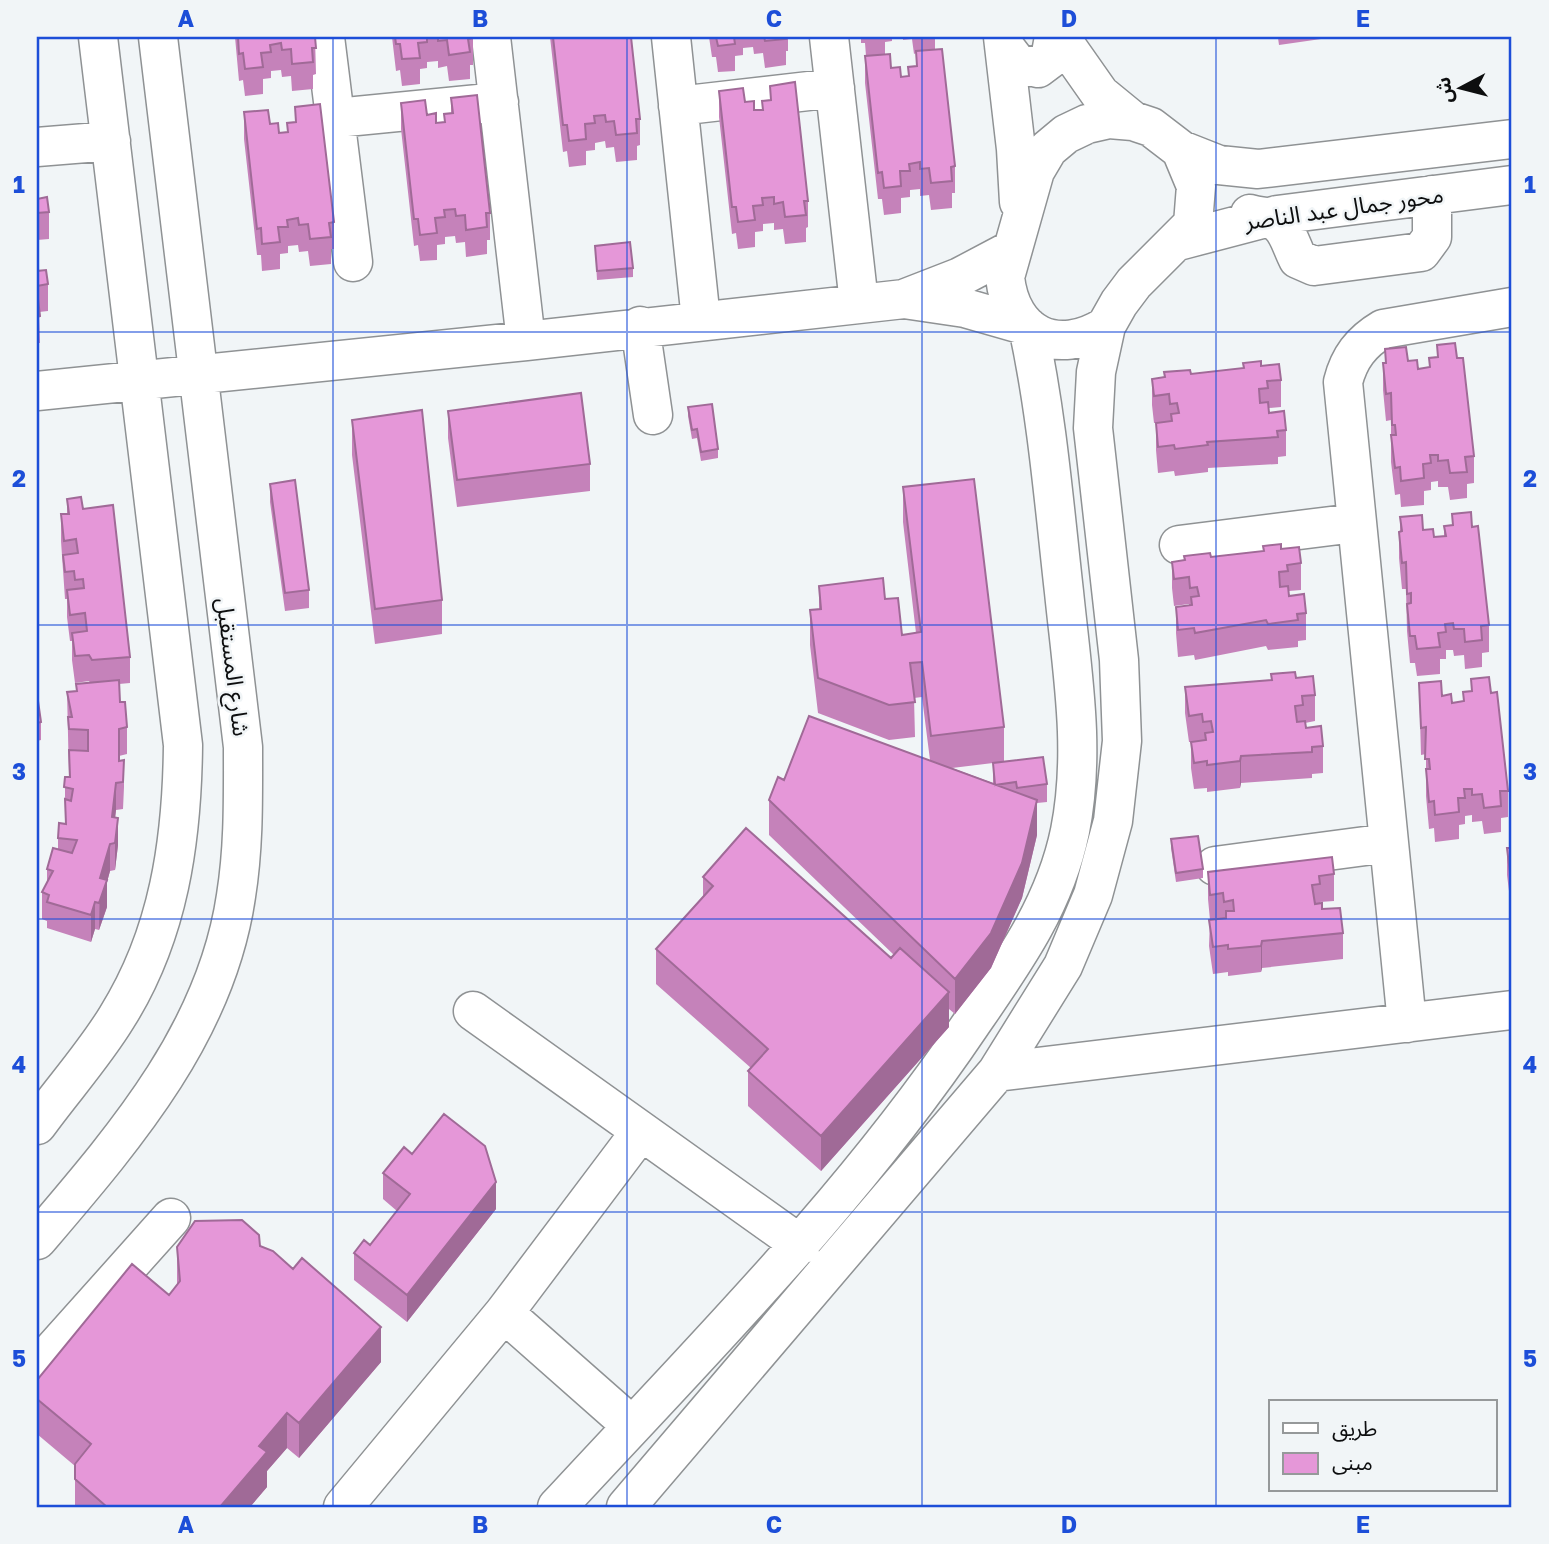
<svg xmlns="http://www.w3.org/2000/svg" width="1549" height="1544" font-family="'Golos Text','Noto Sans Arabic',sans-serif">
<style>
.lines{fill:none;stroke-linecap:round;stroke-linejoin:round}
.minor-casing{stroke:#8f9294;stroke-width:41}
.minor{stroke:#fff;stroke-width:38}
.wall{fill:#c582ba;fill-rule:evenodd}
.shaded-wall{fill:#a06a97}
.building{fill:#e597d8;stroke:#a06a97;stroke-width:2}
.grid{fill:none;stroke:#1d4ed8;stroke-width:2;stroke-opacity:0.55}
.labels{text-anchor:middle;stroke-width:5;stroke-linejoin:round;paint-order:stroke}
.street-label{font-size:23px;fill:#0d0e0f;stroke:#f1f5f7}
.neatline{fill:none;stroke:#1d4ed8;stroke-width:2.5}
.grid-label{font-size:23px;text-anchor:middle;font-weight:bold;fill:#1d4ed8}
</style>
<rect width="100%" height="100%" fill="#f1f5f7"/>
<g class="lines">
<!-- minor casing -->
<g class="minor-casing">
<path id="minor" d="M325 37 353 262
M491 37 526 341
M671 37 701 320
M829 37 859 303
M1003 37 1016 149 1019 202
M1060 37 1100 94 1133 121
M1004 46 1017 63 1038 68 1050 59 1054 37
M678 106 835 88
M336 118 499 102
M37 147 111 141
M1181 150 1219 165 1258 169 1512 139
M1250 214C1256 216 1261 216 1267 217 1287 223 1290 244 1298 259L1314 266 1421 252 1432 237V195
M1178 241 1277 215 1512 185
M906 298 960 277 1013 249
M640 326 653 415
M37 391 526 341 904 299 965 308 1024 325
M1179 545 1355 523
M1215 866 1388 843
M473 1011 801 1245
M1407 1023 1343 382C1349 358 1361 342 1383 329L1512 307
M997 1072 1512 1010
M37 1125C63 1089 94 1055 117 1017 169 934 182 841 183 745L98 37
M37 1240C124 1138 216 1033 236 896 244 846 243 797 243 747L158 37
M504 1313 631 1425
M37 1368 171 1218
M343 1507 504 1313 641 1131
M557 1507C701 1351 852 1201 971 1024 1013 963 1055 905 1070 831 1086 751 1072 671 1064 592 1054 503 1047 415 1028 327
M626 1507 997 1072 1063 966 1093 895 1113 821 1122 741 1119 660 1093 428 1096 372 1106 326 1119 303 1134 283 1193 224 1196 186 1181 150 1151 127 1133 121 1109 119 1087 124 1066 134 1048 149 1035 171 1005 277C1011 335 1057 357 1106 326"/>
</g>
<!-- minor -->
<use href="#minor" class="minor"/>
</g>
<!-- wall -->
<path class="wall" d="M235 37H315L316 74 313 75V89L292 91 291 76 282 77 281 70 271 71V78L263 79V94L245 96 243 80 239 81Z
M392 37H473V65H470V79L449 81 447 66 438 68V61L427 62V68L420 69V84L402 86 400 70 396 71Z
M550 37H631L640 119V145L637 146V160L616 162 614 147 606 148 605 141 595 143V150L586 151V165L569 167 567 151 563 152Z
M709 37H788V51H786V65L765 68 763 53 754 54 753 47 743 48V55L735 56V71L718 72 716 57H712Z
M861 37H892V41L885 42V54L891 68 901 77 908 76V67L916 66V53L914 54 912 39 903 40V37H938H935V49L955 166V193H952V208L931 210 929 195 920 196V189L910 190V197L901 198V213L884 215 882 199H878L865 83V56H866L865 43H861Z
M1268 37H1321V39L1279 45 1278 38H1269Z
M770 86 808 201V227L806 228V242L785 244 783 229 774 230V223L763 224V231L755 232V247L738 249 736 233 732 234 719 117V91L745 102 754 110H762V101L770 100Z
M451 98 490 213V240H487V254L466 257 465 242 456 243 455 236 445 237V244L437 245V260L420 261 418 245 414 246 401 129V103L427 115 436 123 444 122V114L451 113Z
M295 107 334 222V249H331V264L310 266 308 251 299 252 298 245 288 246V253L280 254V269L262 271 261 255H257L244 139V112L270 124 279 133 287 132V123L295 122Z
M37 199 49 212V239L37 240Z
M595 246 633 268V277L597 280Z
M37 271 48 284V311L39 312 40 343H37Z
M1437 345 1457 358 1474 456V483L1467 484V498L1450 500 1448 487H1438V481L1431 482V490L1424 491V505L1401 507 1400 494 1395 495 1391 462V420L1386 421 1383 390V363H1385V349L1408 361 1418 369 1429 367V358L1437 357Z
M1243 363 1261 366 1281 380V407L1269 408V413L1286 430V456L1278 457V464L1208 468V472L1175 476 1174 471 1158 473 1156 450V423L1169 422 1154 423 1152 405V379L1164 377V372L1191 374 1243 368Z
M688 407 718 449V458L701 461 697 438 692 439 688 416Z
M448 411 590 464V491L457 507 448 438Z
M352 420 442 600V634L375 644 352 455Z
M270 484 309 590V608L285 611 270 502Z
M903 487 1004 727V762L1047 784V802L1037 803V835L1022 898 991 968 955 1014 949 1009V1027L821 1171 748 1106V1071L751 1068 656 984V949L703 896V877L891 958 894 955 769 835V800L784 780 930 760 922 697 914 698 915 737 889 740 818 713 810 645V610L819 609V586L885 599 902 635 916 633 903 522ZM993 763V783L952 768Z
M67 499 83 509 130 657V683L119 684 120 702 127 727V754L119 756V761L124 760V787L123 809 116 810 115 818 118 845 115 870 110 871 107 882V907L99 930 95 929 91 942 47 928V921L42 919V892L47 883V869L58 849V838L65 824V777H69L67 692 76 691V684L90 683 89 681 75 683 72 660V641H70L67 617V599H65L61 541V514H67Z
M1452 514 1472 527 1489 625V652L1482 653V667L1465 669 1464 655 1454 656 1453 650H1446V659H1440V674L1417 676 1415 663H1410L1407 631 1406 589H1402L1399 558V532L1400 531V517L1434 537 1444 536V526H1452Z
M1281 549 1301 563V590L1289 591V596L1306 613V640L1298 641V647L1268 650 1266 646 1195 660 1194 655 1178 657 1176 633V607L1189 605V604L1174 606 1172 588V562Z
M1271 674 1296 678 1315 695V721L1305 723 1306 728 1323 746V773L1312 774V778L1241 783 1240 788 1207 792V788L1194 789 1191 768V742H1189L1185 713V687L1271 680Z
M1471 679 1491 693 1508 791V817L1501 818V832L1484 834 1482 821 1472 822V815L1465 816V824L1459 825V839L1435 842 1434 828 1429 829 1426 796V754L1421 755 1419 683 1452 703 1463 701V692L1471 691Z
M37 694 41 722V740L37 741Z
M1171 839 1203 869V878L1176 882 1171 848Z
M1507 848H1512V899H1510L1507 875Z
M1208 872 1334 874V901L1320 902V903L1322 909 1343 933V959L1262 968 1261 972 1228 976V972L1213 974 1209 946 1210 920 1208 899Z
M412 1154 496 1209 407 1322 354 1280V1253L370 1245 397 1211 383 1199V1173Z
M260 1246 381 1362 299 1458 287 1448 267 1471V1487L250 1507H75V1466L37 1434V1380L169 1295 177 1285V1247Z"/>
<!-- shaded-wall -->
<path class="shaded-wall" d="M1241 756V783L1240 788V761Z
M116 783V810L112 844V817Z
M1037 800V835L1022 898 991 968 955 1014V979Z
M118 818V845L115 870V843Z
M110 844V871L107 882V907L99 930 100 878Z
M95 902V929L91 942V915Z
M1262 941V968L1261 972V946Z
M949 992V1027L821 1171V1136Z
M496 1182V1209L407 1322V1295Z
M381 1327V1362L299 1458V1423Z
M287 1413V1448L267 1471V1487L250 1507H220L259 1446Z"/>
<!-- building -->
<path class="building" d="M238 37H315L316 48H312L313 62 292 64 291 49 282 50 281 43 270 45 271 52 261 53 263 67 245 69 243 53 239 54Z
M395 37H427V42L418 43 420 58 402 59 400 44H396Z
M438 37H473V38L468 39 470 52 449 55 447 40 438 41Z
M553 37H631L640 119H636L637 133 616 135 614 121 606 122 605 115 594 116 595 123 585 124 586 139 569 141 567 125H563Z
M716 37H734L735 44 718 46Z
M764 37H785L786 39 765 41Z
M942 49 955 166 951 167 952 181 931 183 929 168 920 169V162L909 164 910 171H900L901 186 884 188 882 172 878 173 865 56 890 54 891 68 900 67 901 77 909 76 908 67 917 66 916 51Z
M795 82 808 201H804L806 215 785 217 783 202 774 204V197L762 198 763 205 753 206 755 220 738 222 736 207H732L719 91 743 88 745 102 754 101V110H763L762 101 771 100 770 86Z
M477 95 490 213H486L487 227 466 230 465 215 456 216 455 209 444 210 445 217 435 218 437 233 420 235 418 219H414L401 103 425 100 427 115 436 113V123L445 122 444 114 453 113 451 98Z
M320 104 334 222 329 223 331 237 310 239 308 224 299 225 298 218 287 220 288 227H278L280 242 262 244 261 228 257 229 244 112 268 110 270 124 278 123 279 133 288 132 287 123 296 122 295 107Z
M47 197 49 212 37 213V199Z
M630 242 633 268 597 271 595 246Z
M46 270 48 284 37 286V271Z
M37 290 40 316 37 317Z
M1455 343 1457 358H1463L1474 456 1465 457 1467 472 1450 473 1448 460 1438 461V455H1430L1431 463 1423 464 1424 478 1401 481 1400 467 1395 468 1391 435H1396L1395 425H1392L1391 393 1386 394 1383 363H1386L1385 349 1406 347 1408 361 1417 360 1418 369 1430 367 1429 358 1438 357 1437 345Z
M1261 361V366L1279 364 1281 380 1267 381 1268 388 1259 389 1260 403 1268 402 1269 413 1284 411 1286 430 1277 431 1278 437 1207 442 1208 445 1175 449 1174 445 1158 447 1156 423 1172 421 1171 414 1179 413 1177 403 1170 404 1169 394 1154 396 1152 379 1165 377 1164 372 1190 370 1191 374 1244 368 1243 363Z
M581 393 590 464 457 480 448 411Z
M712 404 718 449 701 452 697 429 692 430 688 407Z
M422 410 442 600 375 609 352 420Z
M974 479 1004 727 931 736 922 662 910 663 915 702 889 705 818 678 810 610 821 609 819 586 883 578 885 599 898 598 902 635 921 632 903 487Z
M295 480 309 590 285 593 270 484Z
M81 497 83 509 113 505 130 657 92 660 89 655 75 656 72 633 87 631 85 613 70 615 67 590 84 588 83 579 75 580 74 571 65 572 63 555 78 553 76 539 64 541 61 514H69L67 499Z
M1471 512 1472 527 1478 526 1489 625 1481 626 1482 640 1465 642 1464 629H1454L1453 623 1445 624 1446 632 1438 633 1440 647 1417 649 1415 636H1410L1407 604 1411 603V593L1407 594 1406 562 1402 563 1399 532 1402 531 1400 517 1422 515 1423 530 1433 529 1434 537 1446 536 1444 526 1453 525 1452 514Z
M1281 544V549L1299 547 1301 563 1287 565 1288 571 1279 572 1280 587 1288 586 1289 596 1304 594 1306 613 1297 614 1298 620 1268 624 1266 620 1195 633 1194 628 1178 630 1176 607 1192 605 1191 597 1199 596 1197 587 1190 588 1189 577 1174 579 1172 562 1185 560 1184 556 1210 553 1211 557 1264 551 1263 546Z
M1295 672 1296 678 1313 676 1315 695 1302 696 1303 705 1295 706 1297 722 1305 721 1306 728 1321 726 1323 746 1312 747V752L1241 756 1240 761 1207 765V761L1194 763 1191 742 1206 740 1205 733 1213 732 1211 721 1203 722 1202 714 1189 716 1185 687 1272 680 1271 674Z
M1489 677 1491 693 1497 692 1508 791H1500L1501 806 1484 808 1482 794 1472 795V789H1464L1465 798H1458L1459 812 1435 815 1434 801 1429 802 1426 769H1430L1429 759H1425L1426 727 1421 728 1419 683 1441 681 1442 696 1451 694 1452 703 1464 701 1463 692 1472 691 1471 679Z
M119 680 120 702H125L127 727 119 729V761L124 760 123 782 116 783 112 817 118 818 115 843 110 844 100 878 107 880 99 903 95 902 91 915 47 902 49 895 42 892 53 871 47 869 53 848 72 853 77 840 58 838 59 823 66 824 65 799 71 801 73 789 64 787 65 777H70L69 750 88 751V730L69 729 68 717H72L67 692 77 691 76 684Z
M37 694 41 722 37 723Z
M809 716 1037 800 1022 863 991 933 955 979 769 800 778 777 784 780Z
M1043 757 1047 784 1017 788 1016 782 995 785 993 763Z
M746 828 891 958 900 948 949 992 821 1136 748 1071 768 1049 656 949 713 886 703 877Z
M1198 836 1203 869 1176 873 1171 839Z
M1507 848H1512V872L1510 873Z
M1332 857 1334 874 1319 876 1320 884 1312 885 1315 904 1322 903V909L1340 908 1343 933 1262 941 1261 946 1228 949V945L1213 947 1209 920 1226 918V911H1234L1233 900 1224 902 1223 893 1210 895 1208 872Z
M444 1114 485 1146 496 1182 407 1295 354 1253 364 1240 370 1245 410 1194 383 1173 404 1147 412 1154Z
M242 1220 259 1235 260 1246 273 1251 293 1269 302 1258 381 1327 299 1423 287 1413 259 1446 267 1452 220 1507H107L75 1479V1464L91 1444 37 1399V1380L132 1264 169 1295 180 1281 177 1247 195 1221Z"/>
<!-- grid -->
<path class="grid" d="M333 37V1507M627 37V1507M922 37V1507M1216 37V1507M37 332H1512M37 625H1512M37 919H1512M37 1212H1512"/>
<g class="labels">
<!-- street labels -->
<g class="street-label">
<text transform="translate(1344 208) rotate(-8)" y="8">محور جمال عبد الناصر</text>
<text transform="translate(233 667) rotate(83)" y="8">شارع المستقبل</text>
</g>
</g>
<!-- border -->
<rect width="1549" height="1544" fill="none" stroke="#f1f5f7" stroke-width="77"/>
<!-- legend -->
<rect x="1269" y="1400" width="228" height="91" fill="#f1f5f7" stroke="#96999a" stroke-width="2"/>
<rect x="1283" y="1423" width="35" height="10" fill="#ffffff" stroke="#96999a" stroke-width="2"/>
<text x="1332" y="1436" font-size="21" fill="#0d0e0f">طريق</text>
<rect x="1283" y="1453" width="35" height="21" fill="#e597d8" stroke="#96999a" stroke-width="2"/>
<text x="1332" y="1470" font-size="21" fill="#0d0e0f">مبنى</text>
<!-- north arrow -->
<g transform="translate(1461 88) rotate(263)" stroke="#f1f5f7" stroke-width="5" paint-order="stroke">
<path d="M0-5L12 26L0 18L-12 26Z" fill="#0d0e0f"/>
<text y="-10" font-size="19" font-weight="bold" text-anchor="middle" fill="#0d0e0f">ش</text>
</g>
<rect x="38" y="38" width="1472" height="1468" class="neatline"/>
<g class="grid-label">
<text x="186" y="27">A</text>
<text x="480" y="27">B</text>
<text x="774" y="27">C</text>
<text x="1069" y="27">D</text>
<text x="1363" y="27">E</text>
<text x="19" y="193">1</text>
<text x="1530" y="193">1</text>
<text x="19" y="487">2</text>
<text x="1530" y="487">2</text>
<text x="19" y="780">3</text>
<text x="1530" y="780">3</text>
<text x="19" y="1073">4</text>
<text x="1530" y="1073">4</text>
<text x="19" y="1367">5</text>
<text x="1530" y="1367">5</text>
<text x="186" y="1533">A</text>
<text x="480" y="1533">B</text>
<text x="774" y="1533">C</text>
<text x="1069" y="1533">D</text>
<text x="1363" y="1533">E</text>
</g>
</svg>
